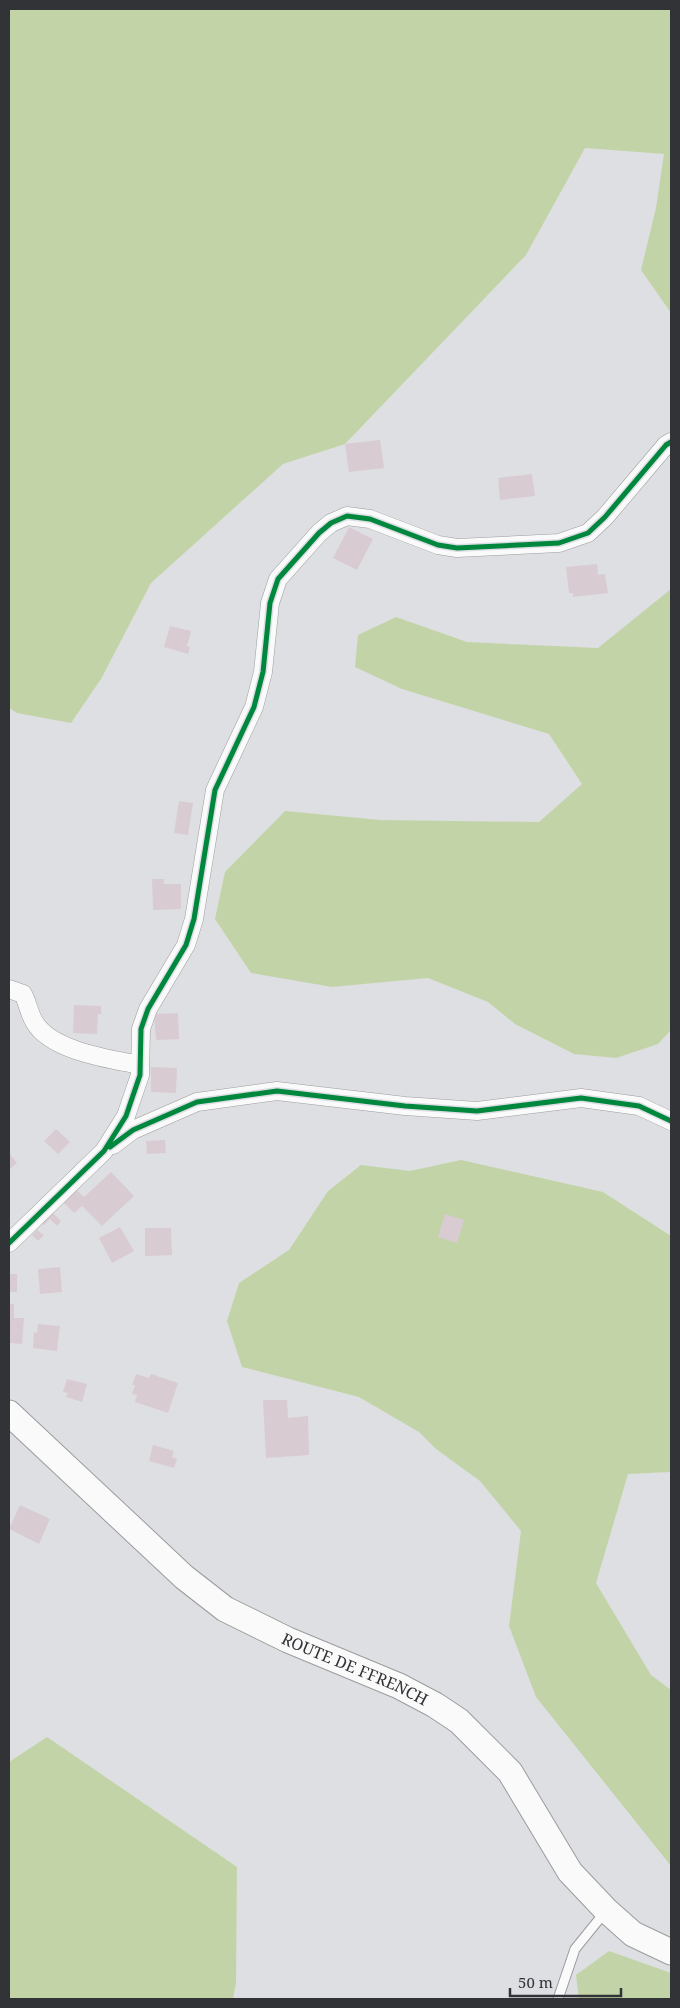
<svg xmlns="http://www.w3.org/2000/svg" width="680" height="2008" font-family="'Noto Serif',serif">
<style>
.green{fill:#c2d4a7}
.building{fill:#d9cbd2}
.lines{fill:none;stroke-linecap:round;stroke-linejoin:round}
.lane-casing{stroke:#9b9c9e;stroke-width:11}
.street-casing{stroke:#9b9c9e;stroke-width:19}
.secondary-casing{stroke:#9b9c9e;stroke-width:27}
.lane{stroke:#fafafb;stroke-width:9}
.street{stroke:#fafafb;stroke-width:18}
.secondary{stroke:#fafafb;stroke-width:25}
.cycleway-casing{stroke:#dcdee4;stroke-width:8}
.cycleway{stroke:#00873e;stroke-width:5}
.labels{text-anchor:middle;stroke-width:4;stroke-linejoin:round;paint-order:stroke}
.street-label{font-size:16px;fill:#323336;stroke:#dcdee4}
</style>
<rect width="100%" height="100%" fill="#dedfe2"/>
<!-- green -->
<path class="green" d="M9 9H671V313L641 270 656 208 664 154 585 148 526 255 345 444 283 464 151 583 101 679 71 723 17 713 9 708Z
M671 589V1030L658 1044 616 1058 574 1054 515 1024 488 1002 428 978 332 987 251 973 215 919 225 872 285 811 380 820 539 822 582 784 549 734 402 689 355 667 358 635 396 617 467 642 598 648Z
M461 1160 603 1192 671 1236V1472L628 1474 596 1583 651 1675 671 1690V1866L536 1697 509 1626 521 1531 480 1481 436 1449 419 1432 359 1397 242 1367 227 1321 239 1283 289 1250 328 1191 361 1165 410 1171Z
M47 1737 237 1867 236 1983 233 1999H9V1762Z
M609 1951 671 1973V1999H579L576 1975Z"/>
<!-- building -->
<path class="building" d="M380 440 384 468 349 472 345 444Z
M532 474 535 496 500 500 498 478Z
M349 527 373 539 357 570 333 558Z
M597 564 598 575 605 574 608 593 573 597V593H569L566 567Z
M170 626 191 631 187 646 190 647 188 654 164 647Z
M179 801 193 803 188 835 174 833Z
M152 879H164V884H181V909L153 910Z
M74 1005 101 1006V1014H98L97 1034 73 1033Z
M178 1013 179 1039 156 1040 154 1014Z
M151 1067 177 1068 176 1093 151 1092Z
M56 1129 70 1142 58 1154 44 1141Z
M165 1140 166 1153 147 1154 146 1141Z
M9 1153 17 1163 9 1170Z
M111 1172 134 1196 102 1226 82 1206 74 1213 63 1202 76 1189 84 1197Z
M50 1210 61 1221 57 1226 50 1219 44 1225 39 1220Z
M445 1214 464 1220 457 1243 438 1237Z
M120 1227 134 1251 112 1263 99 1238Z
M145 1228H171L172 1255 145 1256Z
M37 1230 44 1235 38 1241 32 1235Z
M60 1267 62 1292 40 1294 38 1269Z
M9 1274H17V1292H9Z
M9 1304H14V1318H24L22 1344 9 1343Z
M38 1324 60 1326 57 1351 33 1348 34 1332 37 1333Z
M136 1374 149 1378 151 1374 178 1383 168 1413 135 1402 137 1395 132 1394 135 1385H132Z
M67 1379 87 1384 82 1402 66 1397 68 1393 63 1392Z
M263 1400H287L288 1418 308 1416 309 1455 266 1458Z
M153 1445 174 1451 172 1457 177 1459 174 1468 149 1461Z
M20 1505 50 1519 39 1544 9 1529Z"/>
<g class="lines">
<!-- lane casing -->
<g class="lane-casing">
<path id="lane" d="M558 1999 575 1949 605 1912"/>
</g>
<!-- street casing -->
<g class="street-casing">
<path id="street" d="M9 989 23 994C28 1003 29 1014 35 1023 52 1051 110 1059 140 1065
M113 1145 133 1130 197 1102 277 1091 405 1106 477 1111 581 1098 639 1106 671 1121
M9 1243 104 1151 126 1116 140 1075 141 1029 148 1009 186 945 194 919 215 790 254 707 263 672 270 603 278 579 319 533 331 523 347 516 370 519 438 545 457 548 559 543 588 533 605 517 666 445 671 442"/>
</g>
<!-- secondary casing -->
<g class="secondary-casing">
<g id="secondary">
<path id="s1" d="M9 1413 184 1577 225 1609 288 1640 399 1686 435 1705 459 1721 510 1772 570 1872 606 1910 633 1934 671 1952"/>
</g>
</g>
<!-- lane -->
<use href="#lane" class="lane"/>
<!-- street -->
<use href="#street" class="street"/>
<!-- secondary -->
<use href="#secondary" class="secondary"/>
<!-- cycleway casing -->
<g class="cycleway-casing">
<path id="cycleway" d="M110 1147 133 1130 197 1102 277 1091 405 1106 477 1111 581 1098 639 1106 671 1121
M9 1243 104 1151 126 1116 140 1075 141 1029 148 1009 186 945 194 919 215 790 254 707 263 672 270 603 278 579 319 533 331 523 347 516 370 519 438 545 457 548 559 543 588 533 605 517 666 445 671 442"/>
</g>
<!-- cycleway -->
<use href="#cycleway" class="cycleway"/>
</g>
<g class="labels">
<!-- street labels -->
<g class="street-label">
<text dy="6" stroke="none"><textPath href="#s1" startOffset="435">ROUTE DE FFRENCH</textPath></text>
</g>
</g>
<!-- border -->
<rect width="680" height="2008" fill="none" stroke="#323336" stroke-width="20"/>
<!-- scale -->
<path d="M510 1988v8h111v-8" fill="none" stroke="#323336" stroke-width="2.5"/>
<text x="518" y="1988" font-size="15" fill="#323336" stroke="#dcdee4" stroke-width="4" paint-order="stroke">50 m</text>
</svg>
